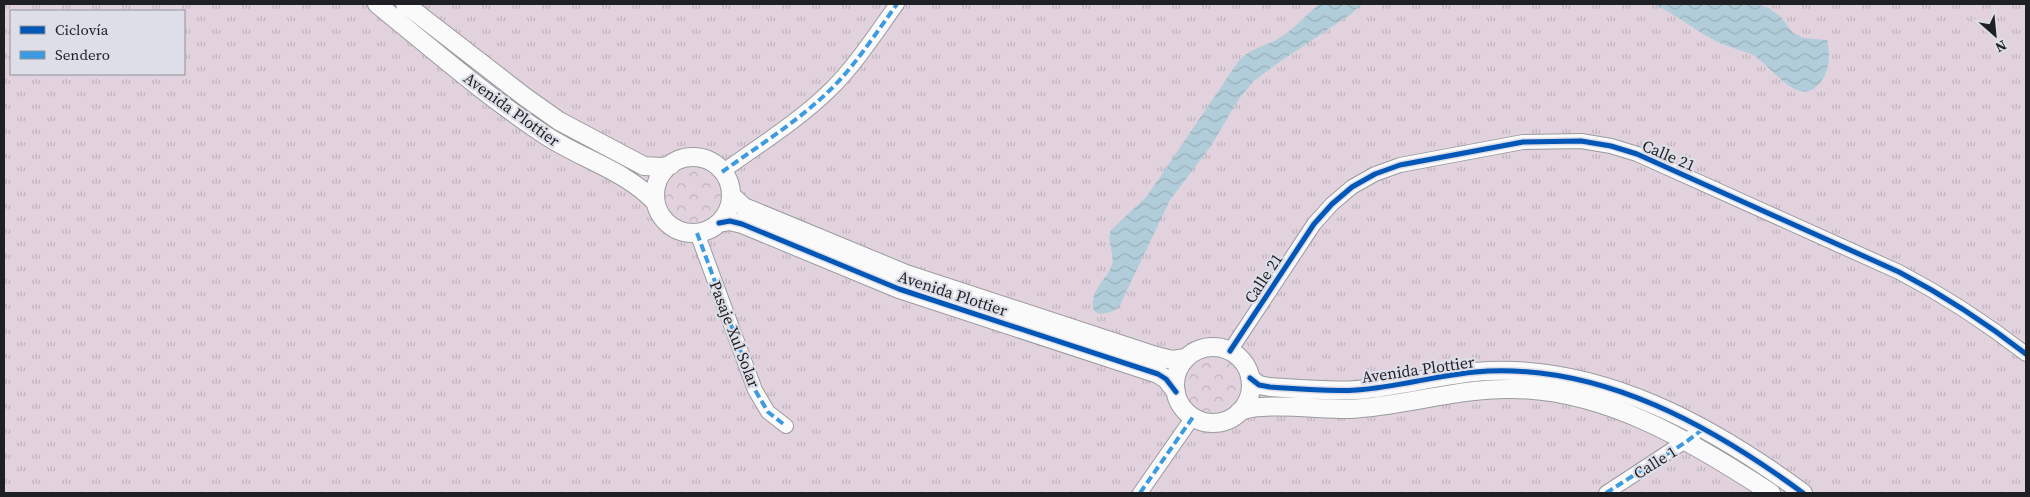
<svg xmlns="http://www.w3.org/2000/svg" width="2030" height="497" font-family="'Source Serif 4',serif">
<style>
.grass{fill:url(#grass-tufts);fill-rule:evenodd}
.park{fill:url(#park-crowns)}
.water{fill:url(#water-waves)}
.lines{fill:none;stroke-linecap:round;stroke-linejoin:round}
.minor-casing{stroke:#9a9b9e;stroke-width:16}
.tertiary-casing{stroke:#9a9b9e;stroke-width:20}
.minor{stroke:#fafafb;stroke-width:14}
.tertiary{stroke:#fafafb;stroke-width:18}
.quiet{stroke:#3c9be0;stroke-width:4;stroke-dasharray:8 4;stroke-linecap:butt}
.cycleway-casing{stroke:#dddee7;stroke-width:8}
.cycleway{stroke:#0057b8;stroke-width:5}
.labels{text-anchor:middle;stroke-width:4.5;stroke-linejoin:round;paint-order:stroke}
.street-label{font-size:16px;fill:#1f2023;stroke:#dddee7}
</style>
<defs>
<pattern id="grass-tufts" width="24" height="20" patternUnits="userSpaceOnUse" patternTransform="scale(1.25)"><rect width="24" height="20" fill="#e1d2de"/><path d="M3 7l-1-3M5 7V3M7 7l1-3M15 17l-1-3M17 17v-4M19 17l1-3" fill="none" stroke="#c1b4be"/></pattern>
<pattern id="park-crowns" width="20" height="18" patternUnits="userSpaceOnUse" patternTransform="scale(1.25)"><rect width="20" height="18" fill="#e1d2de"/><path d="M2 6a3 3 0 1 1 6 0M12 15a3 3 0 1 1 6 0" fill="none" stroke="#c1b4be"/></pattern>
<pattern id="water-waves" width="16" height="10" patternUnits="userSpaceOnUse" patternTransform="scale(1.25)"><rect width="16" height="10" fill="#b1cdda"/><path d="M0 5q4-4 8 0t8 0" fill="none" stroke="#98b0bb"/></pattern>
</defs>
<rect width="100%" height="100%" fill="#dfe0e5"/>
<!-- grass -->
<path class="grass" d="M4 4H2026V493H4ZM11 11H184V74H11Z"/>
<!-- park -->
<path class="park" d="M661 196a31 31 0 1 1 62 0a31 31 0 1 1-62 0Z
M1182 385a31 31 0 1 1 62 0a31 31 0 1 1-62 0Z"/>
<!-- water -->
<path class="water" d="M1319 4H1362L1351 14 1275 65 1254 81 1238 100 1211 146 1170 200 1119 307C1110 315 1089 319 1093 300 1095 286 1108 277 1112 265 1115 252 1106 242 1111 230L1147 196 1240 59C1251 49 1261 47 1274 41 1291 33 1305 16 1319 4Z
M1653 4H1756L1769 8 1781 17 1793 33 1803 38 1827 40C1830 53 1830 69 1822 80 1799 114 1771 63 1751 54 1738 49 1724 46 1712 39 1692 28 1674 13 1653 4Z"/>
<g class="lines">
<!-- minor casing -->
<g class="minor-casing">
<path id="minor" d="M722 172C758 146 797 122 829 91 855 66 876 33 897 4
M697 233 755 390 768 412 786 426
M1230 351 1314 224 1332 204 1352 187 1375 174 1400 165 1523 142 1581 141 1611 146 1637 154 1899 272C1945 296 1986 323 2026 354
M1140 493 1193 417
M1606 493 1693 436"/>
</g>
<!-- tertiary casing -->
<g class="tertiary-casing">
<path id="tertiary" d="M377 4C431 48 484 94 542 133 578 158 626 170 656 203
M405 4 525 97 559 121 644 166 661 167 671 165
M655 195a38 38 0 1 1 76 0a38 38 0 1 1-76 0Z
M731 195 744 207 906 274 1156 356 1172 360 1186 358
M719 223 730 221 742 224 899 289 1158 374 1166 379 1176 392
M1175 385a38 38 0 1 1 76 0a38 38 0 1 1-76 0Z
M1250 378 1259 385 1270 387C1299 389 1328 392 1357 390 1401 387 1444 373 1488 371 1604 366 1712 426 1803 493
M1239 412C1259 401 1323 410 1351 409 1404 406 1455 389 1508 389 1604 388 1693 442 1771 493"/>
</g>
<!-- minor -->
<use href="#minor" class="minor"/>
<!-- tertiary -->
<use href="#tertiary" class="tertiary"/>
<!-- quiet -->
<path class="quiet" d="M722 172C758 146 797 122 829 91 855 66 876 33 897 4
M697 233 755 390 768 412 786 426
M1140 493 1193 417
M1606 493 1686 442 1703 429"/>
<!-- cycleway casing -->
<g class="cycleway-casing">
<path id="cycleway" d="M719 223 730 221 742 224 899 289 1158 374 1166 379 1176 392
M1230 351 1314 224 1332 204 1352 187 1375 174 1400 165 1523 142 1581 141 1611 146 1637 154 1899 272C1945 296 1986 323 2026 354
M1250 378 1259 385 1270 387C1299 389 1328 392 1357 390 1401 387 1444 373 1488 371 1604 366 1712 426 1803 493"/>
</g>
<!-- cycleway -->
<use href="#cycleway" class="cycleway"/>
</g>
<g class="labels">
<!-- street labels -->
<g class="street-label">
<text transform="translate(512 109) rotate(36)" y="6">Avenida Plottier</text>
<text transform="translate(1669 155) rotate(23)" y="6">Calle 21</text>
<text transform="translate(1263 278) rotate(-57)" y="6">Calle 21</text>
<text transform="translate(953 293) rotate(18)" y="6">Avenida Plottier</text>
<text transform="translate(735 334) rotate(69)" y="6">Pasaje Xul Solar</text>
<text transform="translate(1418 369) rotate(-8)" y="6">Avenida Plottier</text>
<text transform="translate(1655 462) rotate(-32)" y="6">Calle 1</text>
</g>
</g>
<!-- border -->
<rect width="2030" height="497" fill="none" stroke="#1f2023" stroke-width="10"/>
<!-- legend -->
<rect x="10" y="10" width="175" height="65" fill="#dddee7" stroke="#919299"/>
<rect x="20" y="26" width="25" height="8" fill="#0057b8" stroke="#919299"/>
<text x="55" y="35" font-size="15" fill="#1f2023">Ciclovía</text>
<rect x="20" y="51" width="25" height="8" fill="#3c9be0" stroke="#919299"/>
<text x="55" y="60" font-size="15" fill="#1f2023">Sendero</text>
<!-- north arrow -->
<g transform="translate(1995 35) rotate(153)" stroke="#dddee7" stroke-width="4" paint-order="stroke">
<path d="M0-4L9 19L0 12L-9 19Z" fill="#1f2023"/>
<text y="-8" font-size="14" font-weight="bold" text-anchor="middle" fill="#1f2023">N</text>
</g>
</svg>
